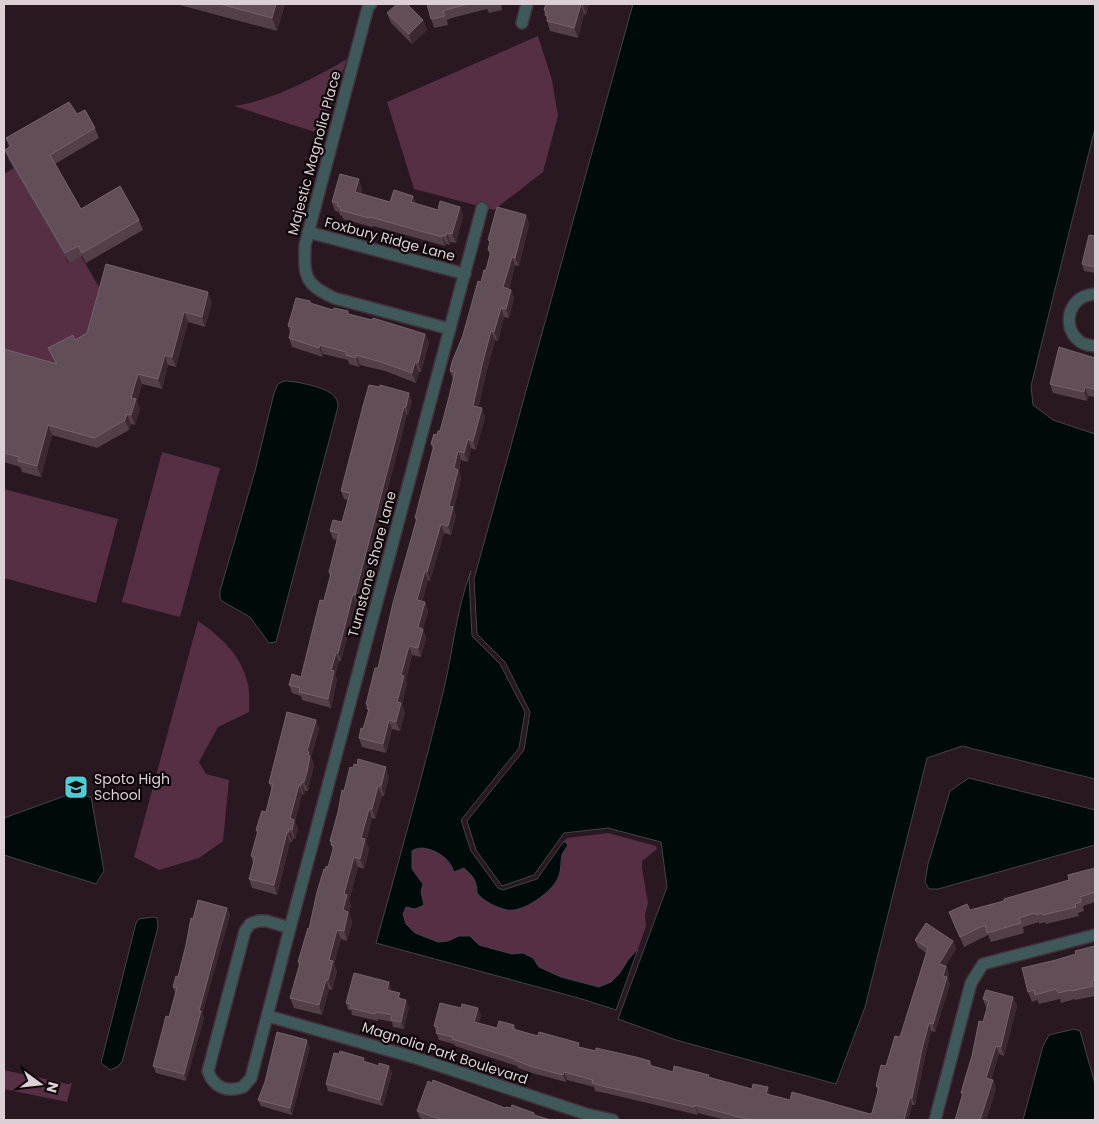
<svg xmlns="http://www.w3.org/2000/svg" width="1099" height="1124" font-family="Poppins,sans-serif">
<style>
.green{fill:#562f45}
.water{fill:#000a0b;stroke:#424548}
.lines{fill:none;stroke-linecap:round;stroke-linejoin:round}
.street-casing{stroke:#42313a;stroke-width:14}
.street{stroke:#3f585a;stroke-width:11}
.wall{fill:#523f49}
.shaded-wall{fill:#3c2832}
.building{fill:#614e58;stroke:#74626c}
.labels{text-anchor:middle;stroke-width:4.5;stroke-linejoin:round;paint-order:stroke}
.street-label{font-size:14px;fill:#dccfd6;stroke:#0d0609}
.poi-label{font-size:14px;fill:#dccfd6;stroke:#0d0609;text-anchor:start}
</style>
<rect width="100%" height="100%" fill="#291721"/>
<!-- green -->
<path class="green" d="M538 36 552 80 558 116 543 172 494 210 414 189 387 102Z
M347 59 321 134 234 106C271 101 315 78 347 59Z
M15 167 78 249 65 257 68 263 81 256 104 296 91 344 55 365 4 361V174Z
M162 452 220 468 180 617 122 602Z
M4 489 118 519 96 603 4 578Z
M198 621C219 635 241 655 247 681 250 690 249 702 249 712L218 727 199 762 206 774 229 780 223 841 199 858 159 870 134 857Z
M608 833 656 846 657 849 642 861V868L648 903 645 915 646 926 638 949 628 960 620 973 611 982 599 987 561 977 539 967 533 958 523 953 512 954 479 945 470 936H459L448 941 438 942 415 933 406 924 403 914 406 907 421 892 423 884 412 869V851C421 844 437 851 445 858 447 860 448 863 450 864 453 866 458 866 462 868 474 873 477 882 477 893L508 911 561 869 562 854 568 845 564 841 567 838Z
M4 1070 68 1084 72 1083 67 1102 4 1089Z"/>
<!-- water -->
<path class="water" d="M633 4H1095V128L1031 386 1033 405 1053 420 1095 434V779L962 746 927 758 865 1007 836 1084 676 1040 618 1019 667 887 661 842 608 828 564 833 534 875 502 886 476 850 467 821 524 750 530 712 505 662 477 634 474 579Z
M284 381C295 381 327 387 334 396 337 399 338 403 338 407L276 642 269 643 250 617 222 601 220 598V591L255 471 274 393 278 384Z
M471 571 469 577 472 636 500 664 525 712 519 748 461 820 471 851 498 888 503 890 537 879 564 841 568 845C566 848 563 852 562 855 560 862 562 870 558 878 552 892 523 913 507 910 497 908 483 901 477 893 477 881 473 876 464 868L454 872C452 867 450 862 445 858 437 851 421 844 412 851V869L423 884 421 892 424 905 415 909 406 907 403 914 406 924 415 933 438 942 448 941 459 936H470L479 945 512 954 523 953 533 958 539 967 561 977 599 987 611 982 620 973 628 960 638 949 616 1010 582 999 376 943C399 860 422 777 443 693 453 652 456 610 471 571Z
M969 778 1095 810V845L938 889H929L925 882 928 864 950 791Z
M73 793 91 797 104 871 96 884 4 855V818Z
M153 917 157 918 158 927 122 1062 117 1067 110 1070 101 1063 136 923 139 919Z
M1074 1029 1080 1031 1095 1084V1120H1023L1043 1046 1049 1035Z"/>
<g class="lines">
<!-- street casing -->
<g class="street-casing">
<path id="street" d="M371 4 368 7 305 245C304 276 304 284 334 298L450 329
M522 23 527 4
M308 232 465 274
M1095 294C1060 296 1061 345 1095 346
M258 921H267L290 928 251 1078 243 1087C227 1093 213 1087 208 1071L245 931 250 924Z
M290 928 482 208
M268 1016 416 1058 586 1114 613 1120
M935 1120 971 983 983 964 1095 935"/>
</g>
<!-- street -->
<use href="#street" class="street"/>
</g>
<!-- wall -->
<path class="wall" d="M176 4H285L277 31Z
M427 4H501L502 10 489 13 487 9 452 18 447 20 448 25 434 28Z
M546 4H589L586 15 584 14 578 38 550 31 544 10Z
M387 13 423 20 427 30 412 44 391 23Z
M77 114 95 128 99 138 55 164 81 209 139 220 143 230 86 263 82 256 69 263 9 160 5 150 9 147 6 138Z
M362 188 361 194 390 202 413 196 416 204 438 210 460 207 463 216 456 243 450 242V245L446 244 445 246 373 226 372 227 343 219 342 216 340 215 339 212 335 211 332 202Z
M526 215 529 224 519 266 515 265 509 289 511 290 514 298 509 318 504 317 498 341 495 340 486 374 478 407 485 417 476 450 471 448 468 462 461 460 459 471 461 478 454 509 456 516 451 535 444 533 430 581 428 580 422 602H425L428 611 423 629 426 638 421 657 412 655 406 680 407 684 402 704 405 712 400 731 392 729 386 753 362 747 359 738 363 729 368 711 366 704 378 668 416 521 415 518 433 449 431 444 437 435 440 431 449 397 453 379 450 371 463 335 481 282 486 270 490 255 488 250 490 243 488 240Z
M1095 236V273L1084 271 1082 264Z
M310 301 311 304 425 334 429 343 421 372H419L416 383 385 371 360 365 359 367 349 364 348 360 323 354V357L292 347 289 338 290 333 288 326Z
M212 302 205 327 188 322 176 367 168 365 162 389 142 384 137 401 140 409 135 425 131 424 129 430 97 448 52 435 41 477 22 472 20 467 4 462V349L54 363 48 348 75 340 87 333Z
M1095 358V397L1088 396 1087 401 1053 393 1050 384Z
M412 401 408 415H407L358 603 356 602 341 661H339L335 675 337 679 331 708 302 700 301 696 292 693 289 685 301 677 330 577 329 572 337 540 333 539 330 531 342 522 348 500 344 499 341 491 363 406Z
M316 720 319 729 311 757 314 765 310 781 308 791H305L304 795 302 794 295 821 298 829 295 839 293 838 292 842H290L277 895 252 888 249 879 253 863 251 856 257 833 256 830 266 812 272 790 269 783Z
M389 777 384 796H382L375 819 372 818 366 842 369 849 364 869 358 867 349 901 351 905 349 912 352 922 347 941 341 939 334 964 337 971 332 990 329 989 322 1015 294 1008 290 998 299 966 298 962 309 929 326 869 328 867 333 850 330 841 344 791Z
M1095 868V902L1083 906 1084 911 1078 913 1079 916 1046 924 1045 922 1039 924V922L1023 927 1024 933 991 942 988 935 964 947 949 912 970 910 1004 901 1069 880Z
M227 908 230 915 202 1014 204 1018 186 1081 156 1073 153 1066 169 1017 175 993 173 987 178 977 193 919Z
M915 940 953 941 956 949 945 966H946L949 974 948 978 950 984 935 1032 931 1031 925 1057 915 1105H912L908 1120H726L698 1113V1115L605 1093 595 1091 594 1087 567 1080 566 1082 532 1073 518 1068 517 1066 455 1046 454 1044 439 1040 434 1026 481 1016 478 1024 497 1028 514 1025 516 1030 596 1051 650 1061 652 1066 673 1072 710 1078 790 1100 870 1114 872 1113 878 1092 876 1086 900 1037 926 953 918 947Z
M1095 946V996L1075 1000V999L1061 1003 1060 999 1039 1004 1037 1000 1032 1002 1028 992 1056 960 1076 954Z
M389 982 391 988V991L402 999 409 1007 404 1029 393 1027 392 1022 378 1019V1021L352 1015 351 1010H348L346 1003Z
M1013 997 1017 1006 1004 1056 999 1054 991 1080H993L996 1089 986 1120H955L962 1095 961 1093 987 1008H986L983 999Z
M310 1047 292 1115 261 1106 258 1100Z
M365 1062 379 1066H389L392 1073 383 1106 328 1091 326 1084Z
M505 1108 534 1113 535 1116 551 1120H425L420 1118 417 1111Z"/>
<!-- shaded-wall -->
<path class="shaded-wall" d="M276 4H285L277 31 272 18Z
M581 4 584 14 578 38 574 28Z
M583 4H589L586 15 583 5Z
M423 20 427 30 412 44 409 34Z
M359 179 362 188 359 202 355 192Z
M413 196 416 205 411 202Z
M460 207 463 216 456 243 452 234Z
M526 215 529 224 519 266 515 258Z
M447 233 450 242V245L446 236Z
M442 235 446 244 445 246 442 237Z
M512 257 515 265 507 296 503 287Z
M511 290 514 298 509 318 506 309Z
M208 292 212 302 205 327 202 317Z
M501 308 504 317 498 341 494 332Z
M184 312 188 322 176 367 172 357Z
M491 331 495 340 486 374 477 415 473 406 482 365Z
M425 334 429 343 421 372 418 363Z
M320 345 323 354V357L319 348Z
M165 355 168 365 162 389 158 379Z
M356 355 360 365 359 367 356 358Z
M415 362 419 372 416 383 412 373Z
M138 374 142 384 137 401 140 409 135 425 131 415V398Z
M1085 387 1088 396 1087 401 1084 392Z
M409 393 412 401 408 415 406 407Z
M404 407 407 415 358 603 355 595Z
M482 408 485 417 476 450 473 441Z
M127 414 131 424 129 430 125 420Z
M48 425 52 435 41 477 37 466Z
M468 439 471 448 468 462 464 453Z
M458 451 461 460 459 471 461 478 454 509 456 516 451 535 448 526 449 506 454 468Z
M441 524 444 533 430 581 427 572Z
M425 571 428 580 420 609 417 600Z
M353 594 356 602 341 661 338 653Z
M425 602 428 611 423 629 426 638 421 657 418 648V627Z
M409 646 412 655 406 680 407 684 402 704 405 712 400 731 396 722 397 702 401 675Z
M336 653 339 661 335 675 337 679 331 708 328 699 331 670Z
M316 720 319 729 311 757 314 765 308 791 304 782 307 751Z
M389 720 392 729 386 753 383 744Z
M386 767 389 777 384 796 381 786Z
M302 782 305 791 304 795 301 785Z
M299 785 302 794 295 821 298 829 295 839 292 830 290 818Z
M378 786 382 796 375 819 372 809Z
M369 809 372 818 366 842 369 849 364 869 360 859 361 838Z
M289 829 293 838 292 842 288 833Z
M287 832 290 842 277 895 274 885Z
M354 857 358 867 349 901 351 905 349 912 352 922 347 941 344 931 343 910 344 894Z
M227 908 230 915 202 1014 204 1018 186 1081 184 1074 199 1011Z
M337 930 341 939 334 964 337 971 332 990 328 980 329 960Z
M953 941 956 949 942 972 939 964Z
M946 966 949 974 948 978 950 984 935 1032 933 1024Z
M326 980 329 989 322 1015 319 1005Z
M389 982 391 988 389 997 387 990Z
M1013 997 1017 1006 1004 1056 1001 1047Z
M406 1000 409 1007 404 1029 401 1022Z
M478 1008 481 1016 477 1030 474 1022Z
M929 1023 931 1031 925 1057 915 1105 912 1098 922 1049Z
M307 1040 310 1047 292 1115 290 1108Z
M996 1046 999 1054 989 1087 986 1078Z
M389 1066 392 1073 383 1106 380 1100Z
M564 1072 567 1080 566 1082 563 1075Z
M993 1080 996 1089 986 1120H980Z
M768 1087 770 1095 766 1094Z
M910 1097 912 1105 908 1120H904Z
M695 1105 698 1113V1115L695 1107Z"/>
<!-- building -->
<path class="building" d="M220 4H276L272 18Z
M397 4H407L423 20 409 34 387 13Z
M427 4H469L449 9 443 11 445 16 431 19Z
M546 4H583V5L581 4 574 28 547 21 548 16 545 15 546 11 544 10Z
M69 102 77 114 85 110 95 128 50 155 81 209 120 186 139 220 82 253 78 246 65 253 5 150 11 146 6 138Z
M340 174 359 179 355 192 390 202 394 190 413 196 411 202 438 210 440 201 460 207 452 234 447 233 446 236 442 235V237L370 217 369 218 340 210 341 207 337 206 338 203 332 202Z
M497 207 526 215 515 258 512 257 503 287 511 290 506 309 501 308 494 332 491 331 482 365 473 406 482 408 473 441 468 439 464 453 458 451 454 468 458 470 449 506 453 507 448 526 441 524 427 572 425 571 417 600 425 602 418 627 423 629 418 648 409 646 401 675 404 676 397 702 401 703 396 722 389 720 383 744 359 738 361 728 363 729 369 709H367L368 705 366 704 375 668H378L393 603 417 518H415L434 445 431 444 434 434 437 435 438 431H440L449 397 455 372 450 371 452 362 463 335 478 281 481 282 484 270H486L491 251 488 250 490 241 488 240Z
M1089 235 1095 236V267L1082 264Z
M106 264 208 292 202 317 184 312 172 357 165 355 158 379 138 374 131 398 136 399 131 415 127 414 125 420 94 438 48 425 37 466 18 461 19 457 4 453V349L57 364 48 348 73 335 75 340 87 333Z
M296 298 310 301V303L333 310 334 308 348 311V314L372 320 373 318 425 334 418 363 415 362 412 373 381 362 356 355V358L346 355V352L320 345 319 348 289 338 292 327 288 326Z
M1059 347 1095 358V389L1085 387 1084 392 1050 384Z
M369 385 380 387V385L409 393 406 407H404L355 595 353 594 338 653H336L331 670 334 671 328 699 299 692 300 688 289 685 292 674 301 677 320 600 324 601 331 573 329 572 339 533 330 531 333 520 342 522 350 493 341 491 363 406Z
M287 712 316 720 307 751 309 752 308 755 310 756 307 772 304 782H302L301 785H299L290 818 294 820 292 830 289 829 288 833 287 832 274 885 249 879 255 857 251 856 258 831 256 830 262 811 266 812 273 784 269 783Z
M358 759 386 767 381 786H378L372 809H369L361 838 365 839 360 859 354 857 344 894 347 895 343 910 348 912 344 931 337 930 329 960 333 961 328 980H326L319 1005 290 998 300 963 298 962 308 928 309 929 317 892 324 869H326V866L328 867 334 846 331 845 332 841H330L338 812 342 790 344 791 350 767 353 768 354 764 357 765Z
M1095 868V892L1080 897 1081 902 1075 904 1076 907 1043 915 1042 913 1036 915 1035 913 1019 918 1021 923 987 933 985 925 960 937 949 912 967 904 970 910 1004 901V899L1069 880 1068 875Z
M198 900 227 908 199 1011H201L184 1074 153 1066 166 1016 169 1017 177 988 173 987 176 976 178 977 186 945 191 918 193 919Z
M926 923 953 941 939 964 946 966 943 976 947 977 933 1024 929 1023 922 1049 912 1098 910 1097 904 1120H754L735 1116 695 1105V1107L602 1086 592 1083 593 1080 564 1072 563 1075 530 1066 515 1060V1059L452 1039 453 1037 436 1033 438 1027 434 1026 440 1003 461 1008 462 1004 478 1008 474 1022 497 1028 499 1021 514 1025 513 1029 538 1036 539 1032 579 1043 578 1047 596 1051V1048L636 1057 650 1061 649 1065 673 1072 674 1066 709 1075 708 1077 752 1089 753 1084 768 1087 766 1094 790 1100 792 1092 870 1114 872 1113 879 1087 876 1086 881 1065 886 1066 895 1036 900 1037 928 948 915 940Z
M1095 946V980L1092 981 1093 986 1072 991 1071 990 1058 993 1056 989 1035 995 1034 990 1028 992 1022 968 1056 960 1076 954 1075 951Z
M354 973 389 982 387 990 400 993 398 998 406 1000 401 1022 391 1020 392 1015 376 1012 375 1014 350 1008 351 1004 346 1003Z
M986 990 1013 997 1001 1047 996 1046 986 1078 993 1080 980 1120H955L963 1093H961L965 1079 972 1056 979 1021 983 1022 989 1001 983 999Z
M277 1032 307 1040 290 1108 258 1100 265 1082Z
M340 1051 364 1058 363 1061 379 1066V1063L389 1066 380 1100 326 1084 334 1053 339 1054Z
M433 1080 505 1108 506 1107 511 1108 512 1105 534 1113V1115L551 1120H443L417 1111 428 1081 432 1083Z"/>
<!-- icons -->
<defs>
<g id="school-square" transform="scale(1.25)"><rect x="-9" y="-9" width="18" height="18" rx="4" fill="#51ccd4" stroke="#0d0609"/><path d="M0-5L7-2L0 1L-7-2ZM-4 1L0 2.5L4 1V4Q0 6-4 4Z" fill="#111"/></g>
</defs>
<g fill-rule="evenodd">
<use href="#school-square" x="76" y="787"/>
</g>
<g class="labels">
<!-- street labels -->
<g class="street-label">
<text transform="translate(314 153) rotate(-75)" y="5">Majestic Magnolia Place</text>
<text transform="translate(390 239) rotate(15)" y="5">Foxbury Ridge Lane</text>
<text transform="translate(372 564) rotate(-75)" y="5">Turnstone Shore Lane</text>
<text transform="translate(445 1053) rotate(18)" y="5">Magnolia Park Boulevard</text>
</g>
<!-- poi labels -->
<g class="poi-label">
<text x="94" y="784">Spoto High<tspan x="94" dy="16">School</tspan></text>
</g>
</g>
<!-- border -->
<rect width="1099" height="1124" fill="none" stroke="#dccfd6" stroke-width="10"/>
<!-- north arrow -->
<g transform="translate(40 1084) rotate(105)" stroke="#0d0609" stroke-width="4" paint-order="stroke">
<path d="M0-4L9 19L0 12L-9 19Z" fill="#dccfd6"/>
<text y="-8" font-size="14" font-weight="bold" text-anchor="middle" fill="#dccfd6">N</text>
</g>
</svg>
